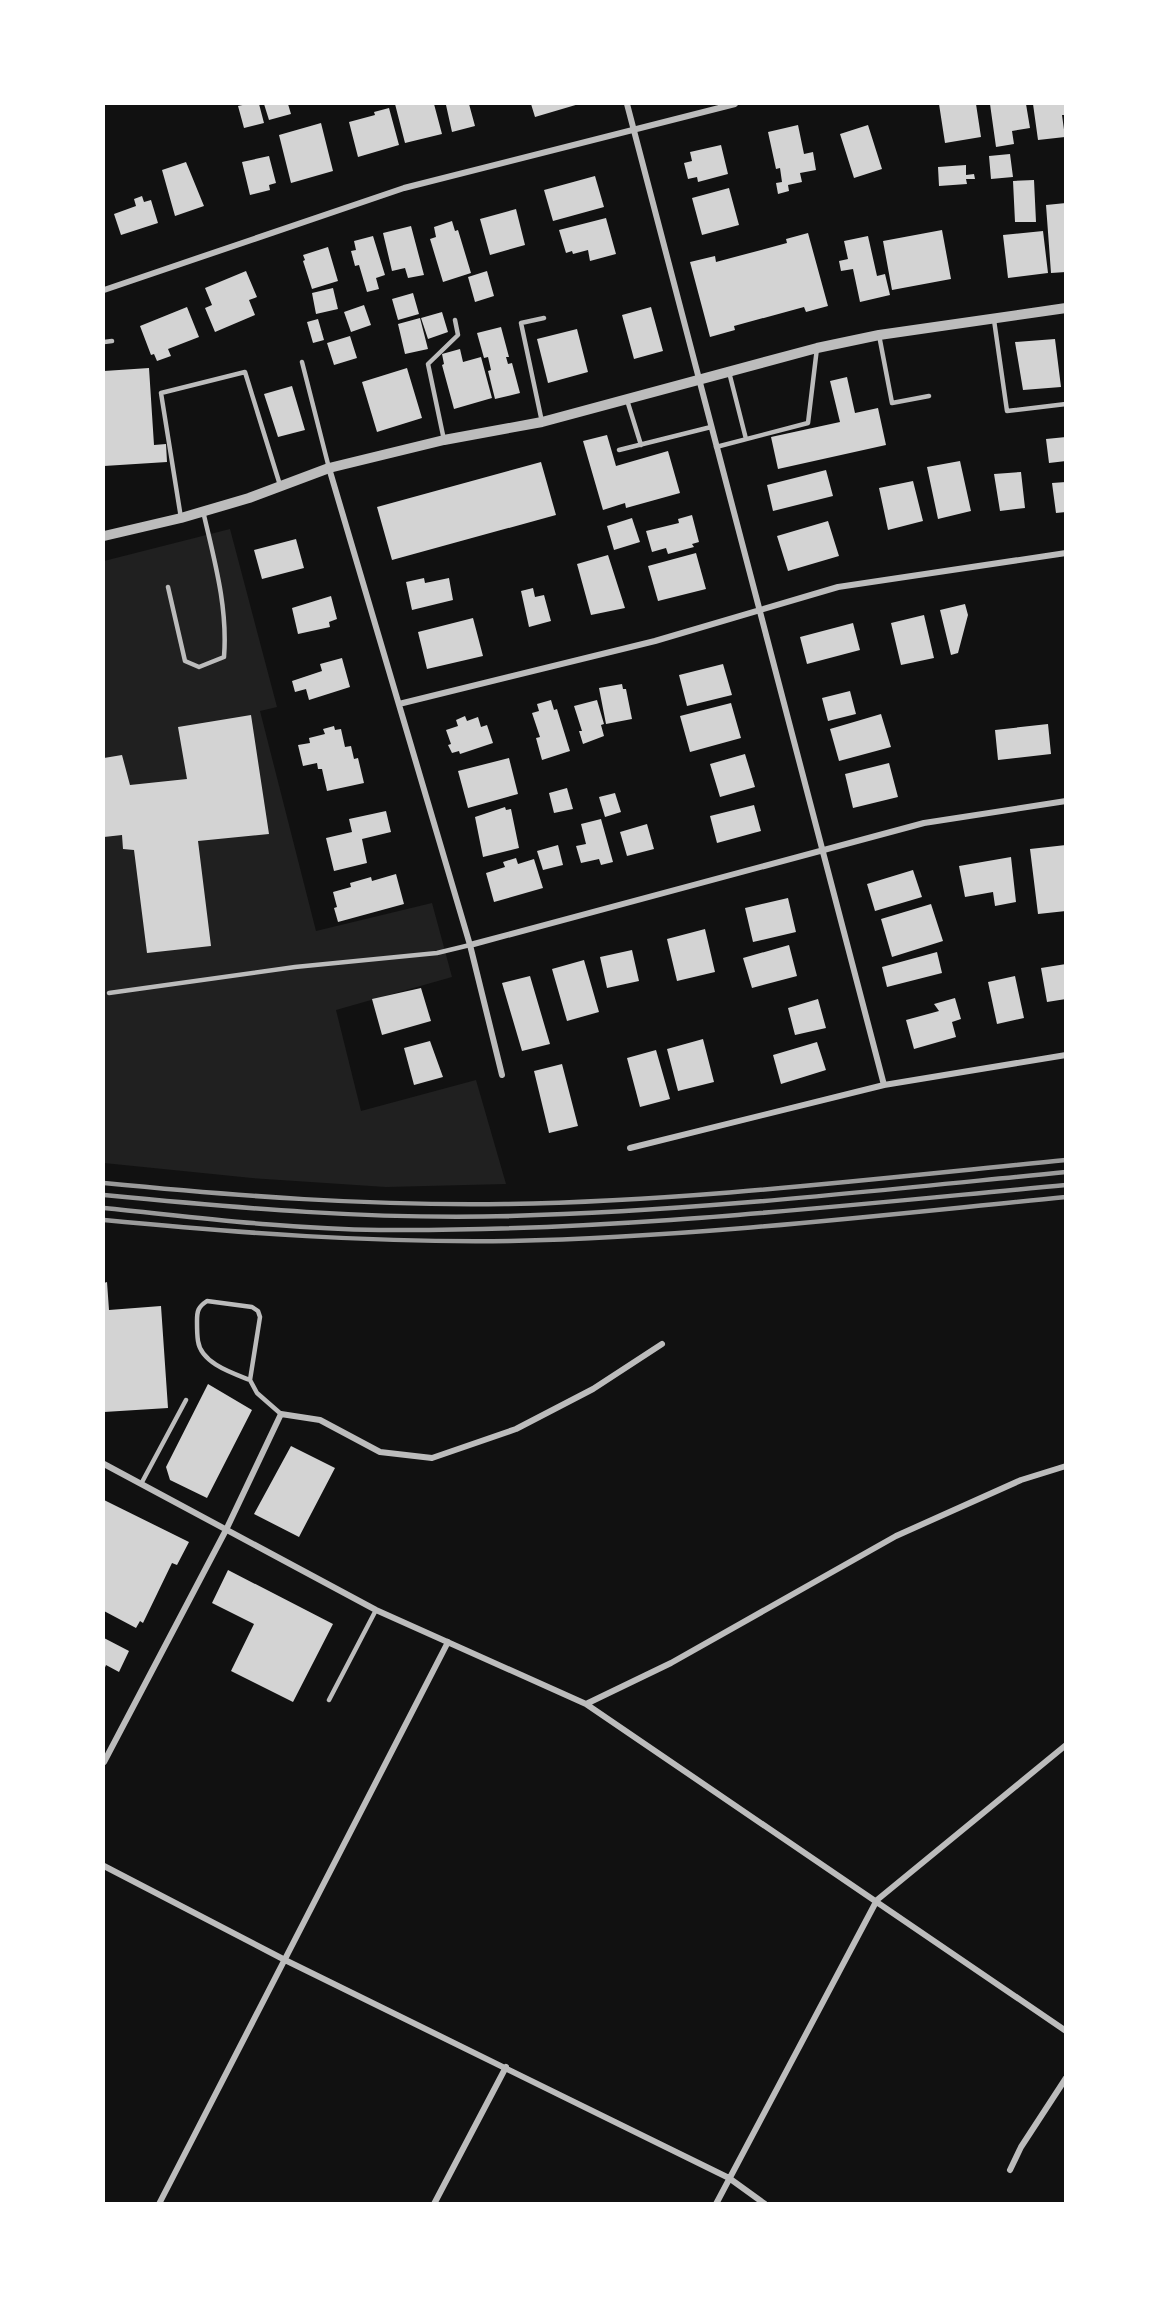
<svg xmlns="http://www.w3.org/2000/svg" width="1169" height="2307" font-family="'Varela Round',sans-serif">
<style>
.green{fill:#202020}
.building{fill:#d3d3d3}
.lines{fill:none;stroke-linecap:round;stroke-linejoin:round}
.service{stroke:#bcbcbc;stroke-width:4.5}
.minor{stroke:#bcbcbc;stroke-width:6}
.tertiary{stroke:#bcbcbc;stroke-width:10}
.rail{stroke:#9a9a9a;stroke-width:4.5}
</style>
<rect width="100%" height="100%" fill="#111"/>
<!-- green -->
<path class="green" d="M230 529 277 707 260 711 316 931 432 903 452 977 336 1010 361 1111 476 1080 506 1184 386 1187 252 1178 104 1163V561Z"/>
<!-- building -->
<path class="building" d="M247 104H259L264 123 244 128 238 106Z
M264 104H288L291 114 269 120Z
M395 104H434L442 134 405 143Z
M448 104H469L475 126 452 132 446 105Z
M531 104H579L535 117Z
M939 104H976L981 137 945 143Z
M990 104H1026L1030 128 1012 131 1014 144 996 147Z
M1033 104H1066V115H1062L1065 137 1038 140Z
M389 108 399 145 358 157 349 122 375 115 374 112Z
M321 123 333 171 291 183 279 135Z
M798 125 804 154 813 152 816 170 800 173 802 182 788 185 789 191 778 194 776 183 782 182 780 168 776 169 768 132Z
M868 125 882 169 854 178 840 134Z
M721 145 728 174 698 182 697 177 688 179 684 163 692 161 690 152Z
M1010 154 1013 177 991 179 989 156Z
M269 156 276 183 269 185 270 190 250 195 242 162Z
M186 162 204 206 175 216 162 170Z
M966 165V175L974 174 975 179H966L967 184 939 186 938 167Z
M595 176 604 207 553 221 544 190Z
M1034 180 1036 222H1015L1013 181Z
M729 188 739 225 702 235 692 198Z
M142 196 144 202 151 200 158 223 121 235 114 214 136 206 134 199Z
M1066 203V272L1051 273 1046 205Z
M516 209 525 245 490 255 480 219Z
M606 218 616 254 590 261 588 250 573 254 572 251 566 253 559 230Z
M452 221 455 231 458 230 471 273 443 282 430 239 436 237 434 227Z
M411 226 424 275 408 278 405 268 392 271 383 233Z
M942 230 951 279 892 290 883 241Z
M1043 231 1048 273 1008 278 1003 235Z
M808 233 828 306 806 312 804 307 734 326 735 330 710 337 690 262 715 256 716 262 787 243 786 239Z
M373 236 385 275 376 278 379 289 367 292 359 265 355 266 351 251 356 250 354 241Z
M868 236 877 276 885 274 890 295 860 302 853 269 841 271 839 261 848 259 844 241Z
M328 247 338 281 312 289 303 261 305 260 303 255Z
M246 271 257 297 249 300 255 315 215 332 205 308 212 305 205 288Z
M487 271 494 296 475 302 468 277Z
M333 288 338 309 316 314 312 293Z
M413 293 419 314 398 320 392 299Z
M364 305 371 325 351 332 344 312Z
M187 307 199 337 168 349 171 356 157 361 154 354 151 355 140 326Z
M651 307 663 351 634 359 622 315Z
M442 312 448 332 428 339 421 318Z
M420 318 428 349 405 354 398 324Z
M318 319 324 340 313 343 307 322Z
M501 327 509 357H506L508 364 512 363 520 393 495 399 488 371 491 370 488 357 484 358 477 333Z
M577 329 588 372 548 383 537 339Z
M350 336 357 358 334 365 327 343Z
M1055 339 1061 387 1023 390 1015 342Z
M460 349 463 362 481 357 492 398 454 409 442 365 444 364 442 354Z
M149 368 154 445 166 444 167 462 104 466V371Z
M407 368 422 418 377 432 362 382Z
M847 377 855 413 878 408 886 445 778 469 771 437 840 422 830 381Z
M292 386 305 430 278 437 264 394Z
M607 435 616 466 668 451 680 493 626 508 625 503 603 510 583 441Z
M1066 437V461L1049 463 1046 439Z
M960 461 971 511 938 519 927 467Z
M541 462 556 515 392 560 377 507Z
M826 470 833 496 773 511 767 485Z
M1021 472 1025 508 1000 511 994 474Z
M913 481 923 521 888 530 879 488Z
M1066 482V512L1056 513 1052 483Z
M692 515 699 542 692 544 694 547 668 554 666 548 652 552 646 531 679 523 678 519Z
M632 518 640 542 614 550 607 526Z
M828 521 839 556 788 571 777 536Z
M296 539 304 568 262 579 254 550Z
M696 553 706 589 658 601 648 566Z
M608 555 625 608 591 615 577 564Z
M424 578 425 583 449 578 453 600 412 610 406 582Z
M533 588 535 597 544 595 551 621 529 627 521 591Z
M331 596 337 619 329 622 330 627 298 634 292 608Z
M965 604 968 615 958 653 951 655 940 610Z
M924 615 934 658 901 665 891 623Z
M473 618 483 656 427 669 418 632Z
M853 623 860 650 807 664 800 637Z
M342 658 350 687 309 700 306 689 295 692 292 681 322 671 320 664Z
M723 664 732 695 687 706 679 675Z
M622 684 623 689H626L632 719 606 724 599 688Z
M850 691 856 714 828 721 822 698Z
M551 700 554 710 557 709 570 751 542 760 536 738 540 737 532 713 539 711 537 704Z
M597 700 604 724 601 725 604 736 583 744 579 731H582L574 706Z
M731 703 741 738 690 752 680 716Z
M881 714 891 747 839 761 830 729Z
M251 715 269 834 198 841 211 946 147 953 134 850 123 849 122 835 104 837V758L122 755 130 785 187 779 178 727Z
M465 716 467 721 478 717 481 727 487 725 493 743 460 754 459 751 452 753 448 745 451 744 446 730 458 726 456 720Z
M1048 724 1051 754 998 760 995 730Z
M334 726 335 730 341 729 345 747 351 746 354 759 358 758 364 783 327 791 322 769H318L317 763 303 766 298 745 310 743 309 738 325 734 323 729Z
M745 754 755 787 720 797 710 764Z
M509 758 518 794 468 808 458 771Z
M889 763 898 797 853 808 845 774Z
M567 788 573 809 554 813 549 793Z
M615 793 621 812 605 817 599 797Z
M754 805 761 831 717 843 710 816Z
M505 807 506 810 511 809 519 848 483 857 475 817Z
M386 811 391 832 362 839 367 863 334 871 326 838 352 832 349 819Z
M601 819 613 862 601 865 599 859 581 863 576 846 586 844 581 824Z
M647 824 654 849 627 856 620 832Z
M558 845 563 865 543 870 537 851Z
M1066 845V911L1038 914 1030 849Z
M1011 857 1016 902 995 906 993 892 965 897 959 866Z
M516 858 518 864 534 859 543 888 494 902 486 873 505 867 503 862Z
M913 870 922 897 875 911 867 884Z
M396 874 404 904 338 922 334 908 337 907 333 892 351 887 350 883 371 877 372 881Z
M788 898 796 932 753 942 745 908Z
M931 904 943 941 892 957 881 919Z
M705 929 715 972 677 981 667 939Z
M789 945 797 976 752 988 743 958Z
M632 950 639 981 607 988 600 957Z
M937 952 942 973 887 987 882 967Z
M584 960 599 1012 567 1021 552 969Z
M1066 964V999L1047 1002 1041 968Z
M530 976 550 1044 522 1051 502 983Z
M1015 976 1024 1018 997 1024 988 982Z
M421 988 431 1021 382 1035 372 999Z
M955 998 961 1019 952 1022 956 1037 914 1049 906 1020 939 1011 934 1004Z
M818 999 826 1028 795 1035 788 1008Z
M703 1039 714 1082 678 1091 667 1049Z
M430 1041 443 1077 414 1085 404 1048Z
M817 1042 826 1070 781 1084 773 1055Z
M656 1050 670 1099 640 1107 627 1058Z
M562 1064 578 1126 549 1133 534 1071Z
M107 1282 109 1310 161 1306 168 1408 104 1412V1283Z
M208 1384 252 1410 207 1498 170 1480 166 1467Z
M291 1446 335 1468 299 1537 254 1514Z
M104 1500 189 1542 177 1565 172 1563 143 1623 140 1621 136 1628 104 1611Z
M228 1570 333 1624 293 1702 231 1671 254 1624 212 1603Z
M104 1638 129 1651 119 1672 106 1665 104 1670Z"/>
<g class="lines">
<!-- service -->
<path class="service" d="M994 320 1007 411 1066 404
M879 335 892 403 929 396
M104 342 112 341
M302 362 329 468
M729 372 746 439
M627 400 641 445
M542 422 521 323 544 318
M444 440 428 364 458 335 455 320
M716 447 808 423 817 348
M619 450 711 427
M181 518 161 393 245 372 280 485
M168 587 185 661 199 667 224 657C228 607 214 559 203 511
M109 993 295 967 437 953 470 945
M250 1380C232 1373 201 1363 198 1341 197 1335 197 1328 197 1321 197 1311 198 1307 207 1301L252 1307 258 1311 260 1317 250 1380 257 1393 281 1414
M141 1484 186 1400
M329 1700 376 1610"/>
<!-- minor -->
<path class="minor" d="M627 104 884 1085
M104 290 404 188 735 104
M329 468 470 945 502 1075
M399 704 655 641 838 587 1066 553
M470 945 924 823 1066 801
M630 1148 884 1085 1066 1055
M104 1464 376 1610 586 1704 1066 2031
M586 1704 671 1663 896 1536 1021 1480 1066 1466
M104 1762 226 1530 281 1414 320 1420 380 1452 432 1458 516 1429 593 1389 662 1344
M104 1866 285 1960 729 2178 765 2204
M1010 2170 1021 2147 1066 2078
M159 2204 448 1642
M434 2204 506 2067
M716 2204 877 1900 1066 1745"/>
<!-- tertiary -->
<path class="tertiary" d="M104 536 181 518 249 498 329 468 444 440 542 422 817 348 879 335 1066 308"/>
<!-- rail -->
<path class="rail" d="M104 1183C237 1196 371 1206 505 1204 692 1201 879 1178 1066 1160
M104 1195C238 1208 374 1220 510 1216 696 1211 881 1190 1066 1172
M104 1208C195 1217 287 1229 379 1230 609 1232 837 1206 1066 1185
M104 1220C239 1233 374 1243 510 1241 695 1237 881 1215 1066 1197"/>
</g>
<!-- border -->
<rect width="1169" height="2307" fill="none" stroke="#ffffff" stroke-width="210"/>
</svg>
